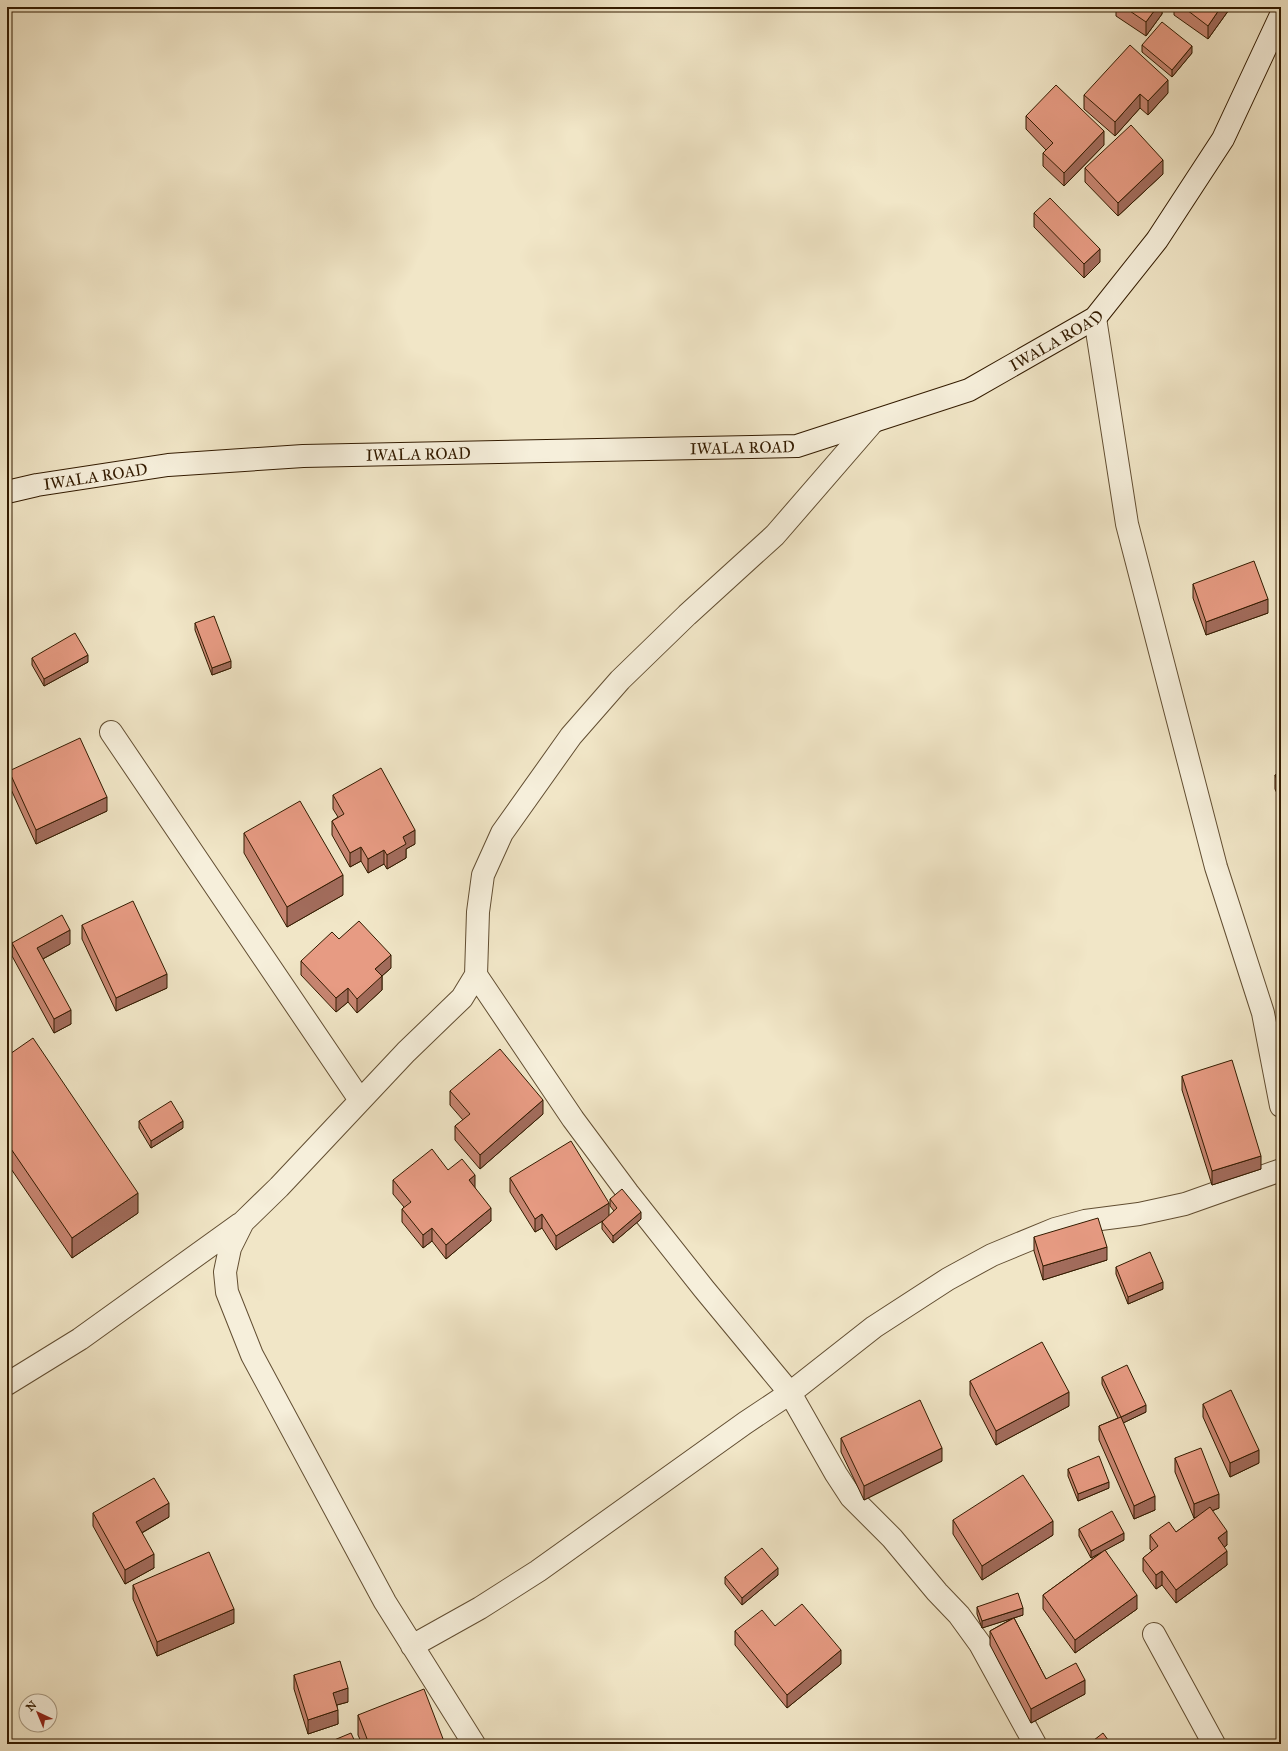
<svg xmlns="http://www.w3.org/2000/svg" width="1288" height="1751" font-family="'IM FELL Great Primer',serif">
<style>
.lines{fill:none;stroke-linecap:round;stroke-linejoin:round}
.street-casing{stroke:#624e32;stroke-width:24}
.secondary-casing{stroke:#331b00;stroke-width:24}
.street{stroke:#f6efdb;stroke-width:22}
.secondary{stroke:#f6efdb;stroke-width:22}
.wall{fill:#c78571;stroke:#331b00}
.shaded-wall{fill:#a26c5c;stroke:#331b00}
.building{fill:#e79b83;stroke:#331b00}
.labels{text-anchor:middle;stroke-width:4;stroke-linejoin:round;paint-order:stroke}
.street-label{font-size:16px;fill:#331b00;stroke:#f6efdb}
</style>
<rect width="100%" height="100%" fill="#f1e6c7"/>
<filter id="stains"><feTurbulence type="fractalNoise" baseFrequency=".005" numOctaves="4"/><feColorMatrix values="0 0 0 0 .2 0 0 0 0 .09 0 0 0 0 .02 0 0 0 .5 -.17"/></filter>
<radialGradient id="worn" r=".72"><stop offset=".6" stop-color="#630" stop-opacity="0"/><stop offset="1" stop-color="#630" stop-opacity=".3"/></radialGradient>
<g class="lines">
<!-- street casing -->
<g class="street-casing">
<path id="street" d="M1095 318 1127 524 1216 867 1263 1013 1281 1106
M111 732 360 1100
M476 975 573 1119 628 1193 704 1289 790 1393 836 1474 851 1497 892 1538 937 1592 959 1615 980 1644 1035 1744
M7 1384 80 1339 240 1224
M1154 1634 1214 1744
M412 1646 480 1608 538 1571 745 1423 790 1393 874 1327 948 1279 992 1255 1055 1229 1085 1221 1139 1214 1185 1204 1281 1170
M474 1744 385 1602 252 1355 227 1292 225 1272 230 1248 243 1222 279 1187 406 1052 462 998 476 975 478 912 483 875 502 833 571 736 620 680 687 615 775 535 872 423"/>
</g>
<!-- secondary casing -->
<g class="secondary-casing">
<g id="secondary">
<path id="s1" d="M7 492 37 485 168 465 303 456 797 446 969 390 1095 318 1157 240 1223 139 1281 15"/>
</g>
</g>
<!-- street -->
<use href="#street" class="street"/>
<!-- secondary -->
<use href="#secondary" class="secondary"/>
</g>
<!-- wall -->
<path class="wall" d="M1116 7H1162V14L1146 36 1116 16Z
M1174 7H1231L1208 39 1174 15Z
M1142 45 1192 53 1172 77 1142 52Z
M1168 93 1148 115 1140 108 1115 136 1084 109V95Z
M1026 116 1104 145 1064 186 1043 166V153L1046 150 1026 129Z
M1085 168 1163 174 1118 216 1085 182Z
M1034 213 1100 262 1084 278 1034 227Z
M1193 584 1268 613 1206 635 1193 598Z
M195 623 231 668 212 675 195 630Z
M32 658 88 662 44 686 32 665Z
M9 771 107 811 36 844 9 785Z
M1281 772V802L1275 789V775Z
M333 795 415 844 406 849V858L387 869 384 864 368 873 361 861 350 867 332 835V821L338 817 333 809Z
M244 833 343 895 287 927 244 853Z
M82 925 167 988 116 1011 82 939Z
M339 939 391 968 382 976V990L357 1013 348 1002 336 1012 301 975V961Z
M12 943 70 944 43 959 71 1024 54 1033 12 956Z
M7 1056 138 1213 72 1258 7 1163Z
M1182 1076 1261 1169 1212 1185 1182 1090Z
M450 1091 543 1114 480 1169 455 1140V1126L463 1120 450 1105Z
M139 1121 183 1128 151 1148 139 1128Z
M448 1170 475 1188 491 1221 446 1259 432 1241 423 1248 402 1222V1209L404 1207 393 1194V1180Z
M510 1178 609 1216 614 1211 610 1206V1199L641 1219 613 1243 602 1229V1222L605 1219 556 1250 542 1228 535 1232 510 1192Z
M1034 1237 1107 1260 1043 1280 1034 1251Z
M1116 1267 1163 1289 1128 1304 1116 1274Z
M1102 1377 1146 1412 1123 1423 1155 1510 1134 1519 1099 1440V1426L1118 1418 1102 1384Z
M970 1381 1069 1406 996 1445 970 1395Z
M1203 1404 1259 1463 1230 1477 1203 1417Z
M841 1438 942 1461 864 1500 841 1452Z
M1175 1458 1219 1508 1212 1511 1227 1545 1224 1547 1227 1565 1176 1603 1162 1585 1156 1589 1143 1571V1558L1152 1551 1150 1549V1535L1176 1532 1197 1517 1194 1518 1175 1472Z
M1068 1469 1109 1488 1078 1501 1068 1476Z
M93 1513 169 1517 142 1533 154 1568 125 1584 93 1526Z
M953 1520 1053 1535 982 1580 953 1534Z
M1079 1529 1124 1540 1105 1550 1137 1609 1075 1653 1043 1609V1595L1102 1552 1091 1558 1079 1536Z
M778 1575 742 1605 725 1584V1577Z
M133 1585 234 1623 157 1656 133 1599Z
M977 1607 1023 1615 1014 1618 1046 1679 1085 1694 1031 1723 990 1645V1631L1013 1618 982 1628 977 1614Z
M775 1626 841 1664 787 1708 735 1645V1631Z
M294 1675 348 1702 337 1705 338 1724 308 1734 294 1689Z
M358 1715 445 1744H362L358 1735Z"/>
<!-- shaded-wall -->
<path class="shaded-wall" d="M1157 7H1162V14L1146 36V22Z
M1221 7H1231L1208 39V26Z
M1192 46V53L1172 77V70Z
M1168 80V93L1148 115V101Z
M1140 94V108L1115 136V122Z
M1104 131V145L1064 186V173Z
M1163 160V174L1118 216V203Z
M1100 249V262L1084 278V264Z
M1268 599V613L1206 635V622Z
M88 655V662L44 686V679Z
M231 661V668L212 675V668Z
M107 797V811L36 844V830Z
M415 830V844L406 849V858L387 869V855L403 837Z
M361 847V861L350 867V853Z
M384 850V864L368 873V859Z
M343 875V895L287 927V907Z
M70 930V944L37 962V948Z
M391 955V968L382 976V990L357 1013V999L375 969Z
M167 974V988L116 1011V998Z
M348 988V1002L336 1012V998Z
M71 1010V1024L54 1033V1019Z
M543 1100V1114L480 1169V1155Z
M183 1121V1128L151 1148V1141Z
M1261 1156V1169L1212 1185V1171Z
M475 1175V1189L469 1180Z
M138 1193V1213L72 1258V1238Z
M609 1203V1217L556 1250V1236Z
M491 1208V1221L446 1259V1245Z
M641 1212V1219L613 1243V1236Z
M542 1214V1228L535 1232V1219Z
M432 1228V1241L423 1248V1235Z
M1107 1247V1260L1043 1280V1266Z
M1163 1282V1289L1128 1304V1297Z
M1069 1392V1406L996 1445V1431Z
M1146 1405V1412L1121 1424V1417Z
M942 1448V1461L864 1500V1486Z
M1259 1450V1463L1230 1477V1463Z
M1109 1482V1488L1078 1501V1494Z
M1219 1494V1508L1194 1518V1504Z
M1155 1496V1510L1134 1519V1506Z
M169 1503V1517L136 1536V1522Z
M1053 1521V1535L982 1580V1566Z
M1227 1531V1545L1218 1552V1538Z
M1124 1533V1540L1091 1558V1551Z
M1227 1551V1565L1176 1603V1590Z
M154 1554V1568L125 1584V1570Z
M778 1568V1575L742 1605V1598Z
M1162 1571V1585L1156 1589V1575Z
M1137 1595V1609L1075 1653V1640Z
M1023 1608V1615L982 1628V1621Z
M234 1609V1623L157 1656V1642Z
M841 1650V1664L787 1708V1695Z
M1085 1680V1694L1031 1723V1709Z
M348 1688V1702L333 1706V1693Z
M338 1710V1724L308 1734V1720Z"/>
<!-- building -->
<path class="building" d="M1124 7H1157L1146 22Z
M1183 7H1221L1208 26Z
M1162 22 1192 46 1172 70 1142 45Z
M1130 45 1168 80 1148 101 1140 94 1115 122 1084 95Z
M1056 85 1104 131 1064 173 1043 153 1053 143 1026 116Z
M1131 125 1163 160 1118 203 1085 168Z
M1050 198 1100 249 1084 264 1034 213Z
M1254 561 1268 599 1206 622 1193 584Z
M214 616 231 661 212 668 195 623Z
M75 633 88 655 44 679 32 658Z
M80 738 107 797 36 830 9 771Z
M381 768 415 830 403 837 406 844 387 855 384 850 368 859 361 847 350 853 332 821 344 814 333 795Z
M1281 772V789L1275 775Z
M300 801 343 875 287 907 244 833Z
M133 901 167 974 116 998 82 925Z
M62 915 70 930 37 948 71 1010 54 1019 12 943Z
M359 921 391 955 375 969 382 976 357 999 348 988 336 998 301 961 332 932 339 939Z
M33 1038 138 1193 72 1238 7 1143V1056Z
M500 1049 543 1100 480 1155 455 1126 470 1114 450 1091Z
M1232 1060 1261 1156 1212 1171 1182 1076Z
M171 1101 183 1121 151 1141 139 1121Z
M571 1141 609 1203 556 1236 542 1214 535 1219 510 1178Z
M432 1149 448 1170 462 1159 475 1175 469 1180 491 1208 446 1245 432 1228 423 1235 402 1209 411 1202 393 1180Z
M622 1189 641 1212 613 1236 602 1222 617 1208 610 1199Z
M1098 1218 1107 1247 1043 1266 1034 1237Z
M1150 1252 1163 1282 1128 1297 1116 1267Z
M1042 1342 1069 1392 996 1431 970 1381Z
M1127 1365 1146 1405 1121 1417 1102 1377Z
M1231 1390 1259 1450 1230 1463 1203 1404Z
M920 1400 942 1448 864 1486 841 1438Z
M1121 1417 1155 1496 1134 1506 1099 1426Z
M1201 1448 1219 1494 1194 1504 1175 1458Z
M1099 1456 1109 1482 1078 1494 1068 1469Z
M1023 1475 1053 1521 982 1566 953 1520Z
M154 1478 169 1503 136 1522 154 1554 125 1570 93 1513Z
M1210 1507 1227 1531 1218 1538 1227 1551 1176 1590 1162 1571 1156 1575 1143 1558 1158 1546 1150 1535 1169 1522 1176 1532Z
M1112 1511 1124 1533 1091 1551 1079 1529Z
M762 1548 778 1568 742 1598 725 1577Z
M1105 1550 1137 1595 1075 1640 1043 1595Z
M209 1552 234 1609 157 1642 133 1585Z
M1018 1593 1023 1608 982 1621 977 1607Z
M802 1604 841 1650 787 1695 735 1631 762 1610 775 1626Z
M1014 1618 1046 1679 1076 1663 1085 1680 1031 1709 990 1631Z
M340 1661 348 1688 333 1693 338 1710 308 1720 294 1675Z
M424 1689 445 1744H369L358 1715Z
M351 1733 356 1744H328L327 1743Z
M1103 1733 1111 1744H1089Z"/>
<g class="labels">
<!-- street labels -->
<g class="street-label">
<text dy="6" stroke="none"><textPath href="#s1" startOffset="1074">IWALA ROAD</textPath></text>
<text dy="6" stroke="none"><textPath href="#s1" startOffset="738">IWALA ROAD</textPath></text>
<text dy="6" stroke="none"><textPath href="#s1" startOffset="414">IWALA ROAD</textPath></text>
<text dy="6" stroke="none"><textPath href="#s1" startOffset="90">IWALA ROAD</textPath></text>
</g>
</g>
<!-- margin -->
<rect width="1288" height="1751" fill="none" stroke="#f1e6c7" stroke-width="24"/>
<rect x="8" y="8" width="1272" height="1735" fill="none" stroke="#331b00" stroke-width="2"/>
<rect x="12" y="12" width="1264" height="1727" fill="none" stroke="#331b00"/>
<!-- north arrow -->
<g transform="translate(38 1713) rotate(316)"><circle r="19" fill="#f6efdb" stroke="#a89a83"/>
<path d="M0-3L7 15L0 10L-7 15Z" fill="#8f2418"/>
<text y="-6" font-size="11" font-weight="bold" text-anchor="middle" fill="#331b00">N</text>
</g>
<rect width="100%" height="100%" filter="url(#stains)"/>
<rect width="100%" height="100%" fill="url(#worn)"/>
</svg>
